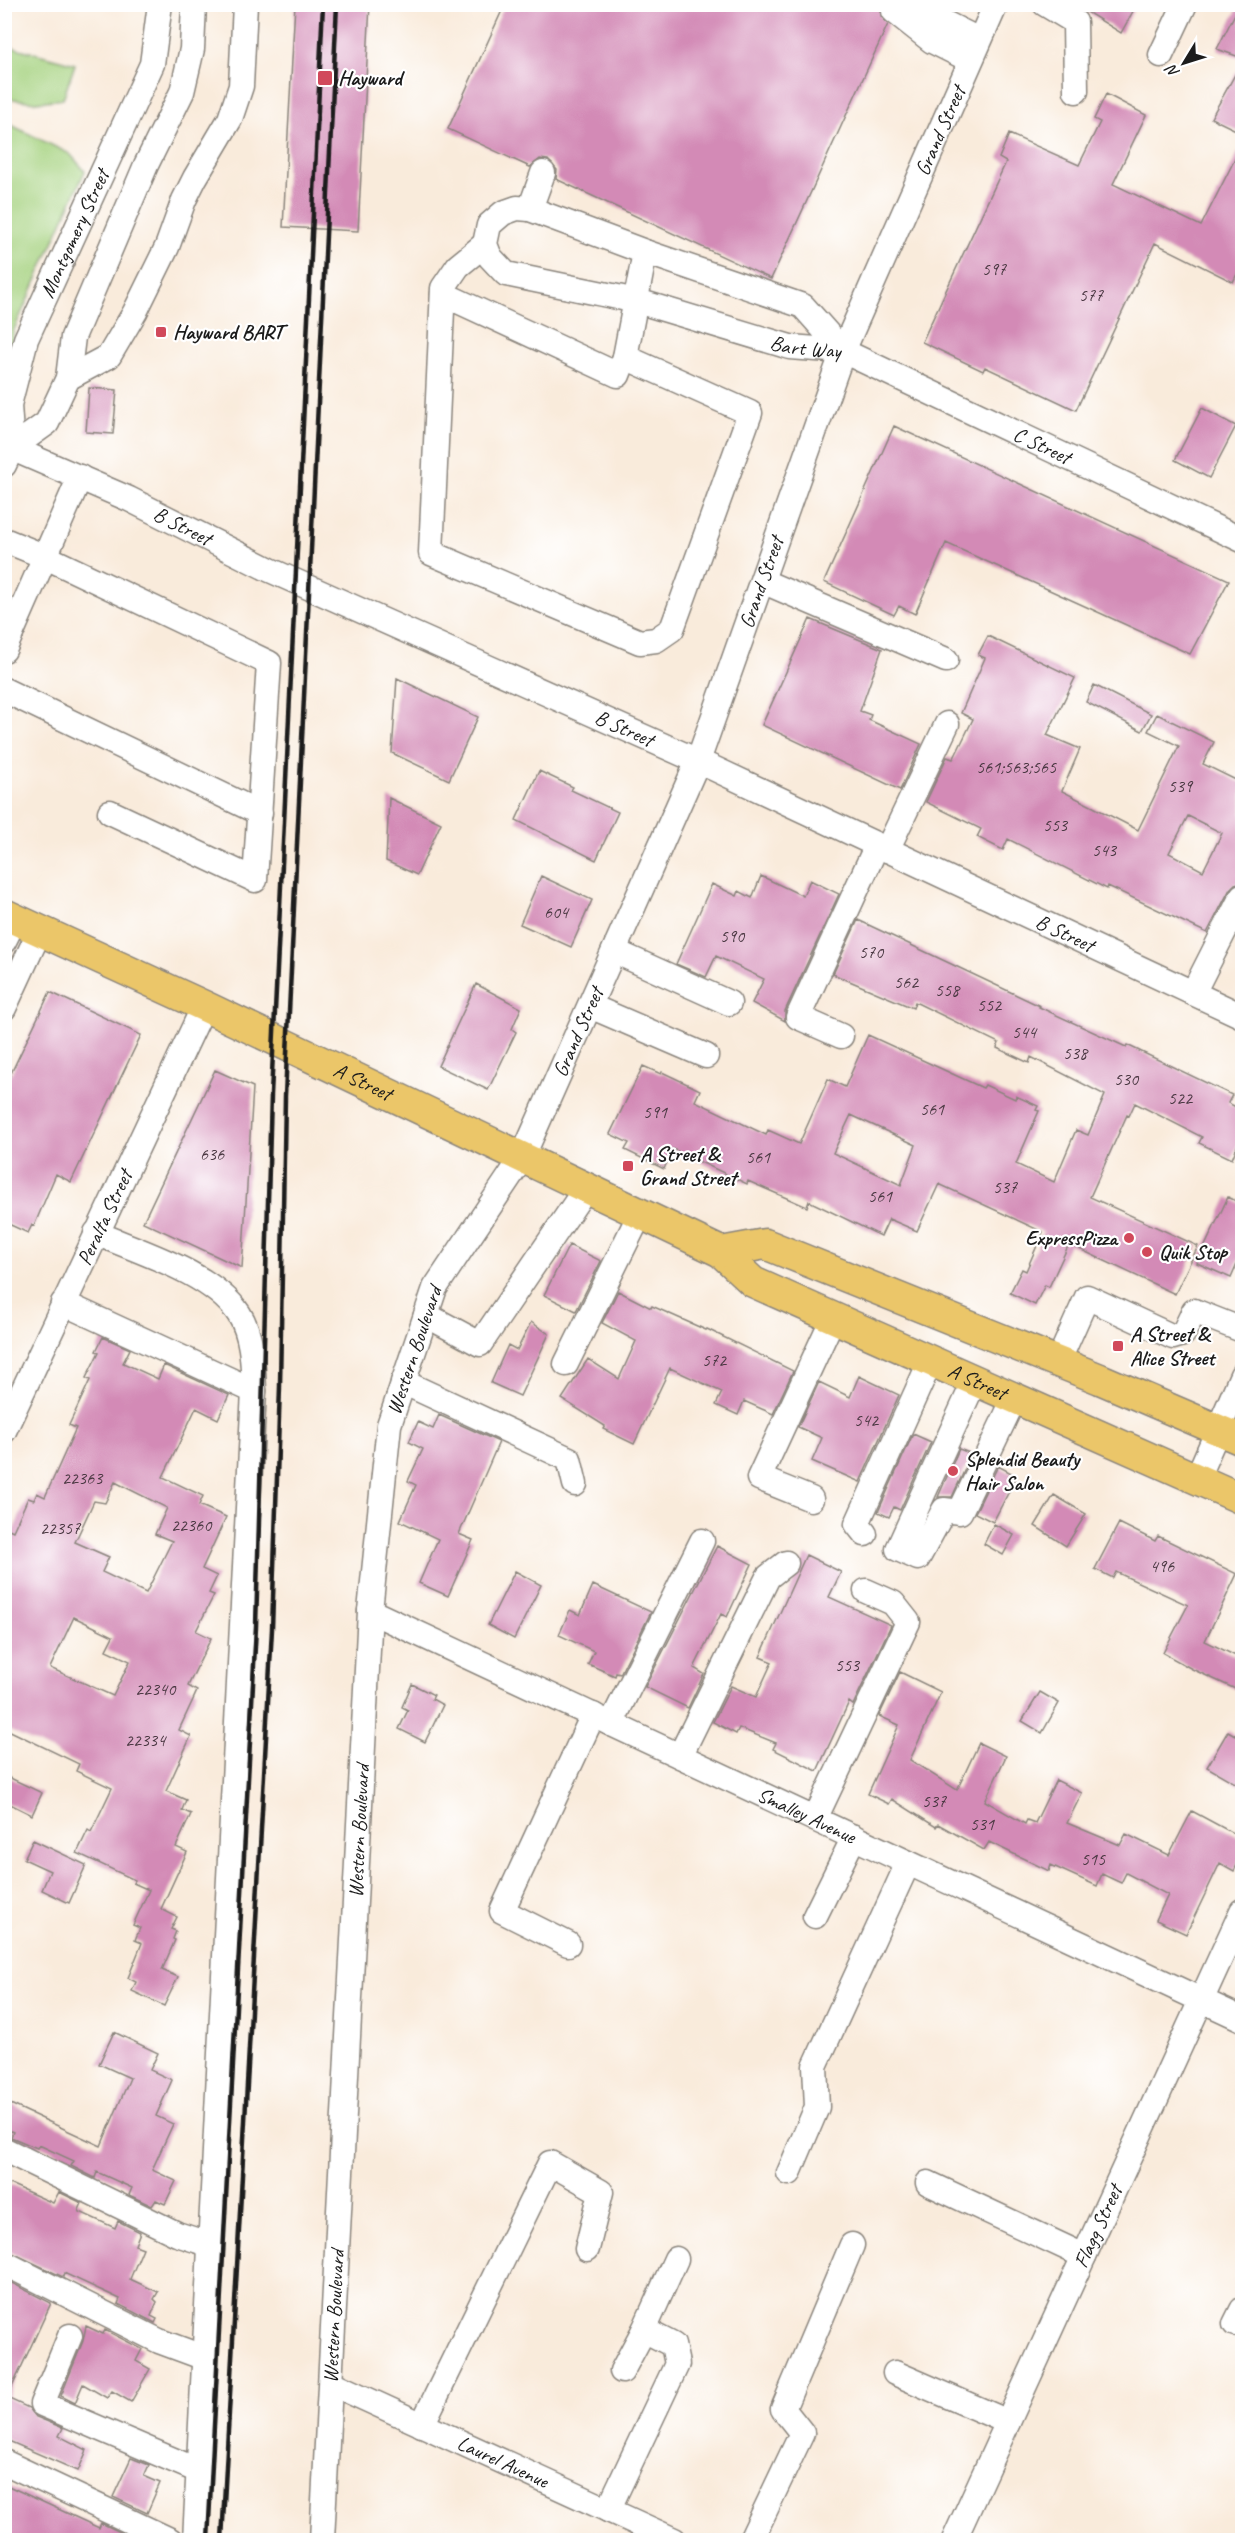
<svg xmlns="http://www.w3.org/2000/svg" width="1247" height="2545" font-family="Caveat,sans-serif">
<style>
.green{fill:#a5d27f;stroke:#60774e;stroke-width:1.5}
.building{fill:#d38ab6;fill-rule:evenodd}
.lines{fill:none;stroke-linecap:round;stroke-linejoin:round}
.minor-casing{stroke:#8a847c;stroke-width:27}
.major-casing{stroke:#8a847c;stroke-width:33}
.minor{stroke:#fff;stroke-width:24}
.major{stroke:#ebc669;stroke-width:30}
.rail{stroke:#1c1c1c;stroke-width:4.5}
.poi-dot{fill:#d1495b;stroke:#fff;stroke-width:2}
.labels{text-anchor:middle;stroke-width:4.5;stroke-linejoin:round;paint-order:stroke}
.number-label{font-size:18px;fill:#4a3842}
.poi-label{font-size:21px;font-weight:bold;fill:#1c1c1c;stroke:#fff;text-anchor:start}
.street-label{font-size:21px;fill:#1c1c1c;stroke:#fff}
</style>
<rect width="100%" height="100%" fill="#fff"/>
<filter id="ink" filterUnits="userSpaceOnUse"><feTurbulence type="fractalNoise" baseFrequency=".0167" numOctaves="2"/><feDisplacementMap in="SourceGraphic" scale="12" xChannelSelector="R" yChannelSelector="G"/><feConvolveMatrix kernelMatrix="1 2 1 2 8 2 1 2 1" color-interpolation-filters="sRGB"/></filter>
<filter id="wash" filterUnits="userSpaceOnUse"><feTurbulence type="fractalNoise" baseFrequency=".008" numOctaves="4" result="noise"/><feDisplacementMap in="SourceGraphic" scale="24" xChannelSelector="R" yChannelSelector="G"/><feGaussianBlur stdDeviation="1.35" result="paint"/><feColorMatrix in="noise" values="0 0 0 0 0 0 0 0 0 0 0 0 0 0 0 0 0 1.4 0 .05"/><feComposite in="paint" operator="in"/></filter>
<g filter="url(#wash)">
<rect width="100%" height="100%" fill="#f9ebdb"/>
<!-- green -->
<path class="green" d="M5 45 75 64 63 99 36 102 5 98Z
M5 122 70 154 85 171 14 330 10 352 4 351Z"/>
<g id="blocks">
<!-- building -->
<path class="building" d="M295 4H370L358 231 283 227Z
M505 4H882L881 16 888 24 771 279 556 179 557 170 548 160 540 159 530 167 448 129Z
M1074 4H1137L1121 33Z
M1240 4H1242V58L1217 49Z
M1242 62V133L1211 118Z
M1106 94 1146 115 1113 184 1201 226 1242 145V264L1233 282 1155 243 1076 410 985 367 983 371 922 342 1006 162 999 158 1009 134 1079 165 1100 122 1094 119Z
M89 388 117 390 113 434 86 432Z
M1202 408 1236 426 1209 478 1175 460Z
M894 426 1229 580 1190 654 946 543 915 614 899 606 894 615 824 582Z
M810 619 882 649 860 711 871 715 869 720 921 744 900 790 762 725Z
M988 636 1075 678 1047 735 1080 749 1062 791 1138 830 1179 746 1148 731 1157 714 1214 742 1203 764 1242 783V882L1235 884 1230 889 1207 933 1108 886 1107 889 1008 839 1003 850 977 837 981 829 926 802 947 757 953 759 955 756 973 719 961 713 985 658 978 655ZM1188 816 1222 833 1203 871 1169 853Z
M397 678 478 717 449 780 392 753Z
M1094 685 1151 714 1142 731 1086 702Z
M539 771 573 787 571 790 618 812 596 860 516 820Z
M389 798 441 823 417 875 386 861Z
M541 876 592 900 571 947 520 924Z
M761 876 803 896 810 880 839 894 785 1011V1021L752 1003 764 979 716 956 706 977 676 964 712 884 737 896 739 891 752 898Z
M858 920 1040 1006 1039 1007 1126 1047 1127 1045 1232 1095 1228 1103 1242 1110V1134L1232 1159 1199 1143 1202 1137 1135 1103 1129 1116 1127 1115 1090 1197 1198 1246 1175 1294 1069 1244 1049 1287 1045 1285 1035 1305 1010 1293 1022 1269 1026 1271 1043 1232 939 1184 917 1231 889 1219 881 1236 809 1201 807 1207 748 1181 747 1184 673 1149 664 1169 625 1150 629 1143 610 1134 643 1066 661 1074 662 1072 700 1090 695 1101 766 1135 768 1130 799 1144 828 1079 845 1087 868 1035 983 1088 985 1085 1015 1099 1016 1096 1038 1106 1036 1110 1039 1111 1016 1164 1054 1182 1076 1130 1088 1135 1105 1095 1031 1057 1029 1063 997 1048 999 1043 915 1002 913 1008 833 974ZM851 1115 916 1145 901 1185 833 1153Z
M476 984 521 1008 512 1029 516 1032 488 1090 438 1066Z
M50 992 141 1035 71 1182 56 1174 34 1226 32 1225 28 1233 4 1222V1088Z
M215 1070 253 1087 242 1268 143 1222Z
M1228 1197 1242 1204V1253L1231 1278 1197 1263Z
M569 1245 601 1261 576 1311 544 1295Z
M618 1291 651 1308 652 1306 706 1330 707 1329 793 1371 773 1414 744 1401 738 1415 716 1405 722 1392 670 1368 634 1444 603 1429 605 1426 562 1399 588 1359 619 1379 636 1341 602 1323Z
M531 1322 549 1334 520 1396 491 1383 508 1345 517 1350Z
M103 1337 130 1349 123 1363 158 1379 164 1365 229 1395 218 1419 196 1408 163 1477 203 1496 199 1505 226 1517 202 1569 217 1576 209 1593 214 1595 196 1631 211 1638 188 1686 197 1691 179 1730 191 1736 166 1791 186 1800 182 1810 191 1814 176 1847 187 1852 161 1909 177 1917 171 1929 176 1931 173 1939 175 1940 162 1970 178 1977 164 2006 132 1991 136 1982 128 1978 142 1943 135 1940 140 1928 133 1925 149 1890 133 1883 135 1880 77 1853 88 1830 91 1832 112 1788 76 1771 79 1764 4 1728V1540L9 1529 13 1531 28 1498 34 1500 37 1493 45 1497 76 1428 69 1425 90 1380 86 1378 99 1352 96 1351ZM115 1482 167 1508 155 1534 172 1541 146 1593 102 1572 109 1557 75 1542 94 1501 105 1503ZM74 1617 113 1636 106 1650 130 1661 113 1696 50 1668Z
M859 1376 899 1395 860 1482 812 1461 822 1438 798 1427 819 1382 850 1397Z
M439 1415 499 1442 459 1534 473 1540 448 1596 419 1583 438 1539 400 1521 416 1485 408 1481 423 1449 409 1442 418 1422 433 1429Z
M913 1434 931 1442 900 1510 894 1507 889 1517 878 1512Z
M959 1449 972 1454 952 1497H938Z
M998 1466 1017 1476 993 1522 975 1513Z
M1054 1495 1086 1514 1066 1546 1035 1526Z
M1119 1523 1155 1541 1158 1536 1237 1574 1205 1641 1242 1659V1692L1192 1669 1163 1653 1188 1605 1116 1572 1113 1578 1095 1569Z
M994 1524 1014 1535 1003 1555 984 1544Z
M717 1546 752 1564 727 1617 721 1614 694 1668 704 1674 688 1708 645 1687Z
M806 1555 841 1572 829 1597 891 1625 853 1705 849 1702 817 1771 773 1749 776 1743 739 1728 736 1734 713 1722 731 1686 756 1697 772 1662 760 1657Z
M515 1571 541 1585 514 1639 488 1625Z
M593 1585 651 1612 620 1674 616 1673 615 1676 588 1664 594 1651 559 1635 570 1610 580 1615Z
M900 1672 941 1692 910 1760 957 1790 979 1743 1006 1756 985 1801 1025 1824 1027 1820 1035 1823 1056 1780 1082 1793 1067 1823 1120 1845 1126 1834 1169 1855 1192 1811 1242 1838V1855L1234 1871 1220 1863 1186 1934 1156 1920 1168 1895 1126 1873 1121 1883 1102 1874 1097 1886 1051 1865 1049 1871 989 1842 984 1850 938 1824 936 1827 892 1799 889 1804 868 1794 899 1725 879 1716Z
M412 1684 434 1695 432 1699 443 1705 425 1742 399 1729 408 1710 402 1707Z
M1040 1692 1059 1703 1042 1733 1022 1721Z
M1228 1731 1242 1739V1787L1207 1767Z
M4 1775 42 1793 32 1815 4 1801Z
M33 1840 86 1865 69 1903 42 1890 50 1871 24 1859Z
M114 2032 158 2053 150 2070 172 2080 156 2116 173 2124 152 2170 176 2181 165 2204 156 2200 152 2206 129 2195 132 2188 97 2172 95 2178 71 2166 74 2161 39 2145 37 2148 11 2137 13 2132 4 2128V2101L101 2146 130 2078 99 2064Z
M10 2184 53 2203 59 2192 82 2203 79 2210 80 2212 115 2228 118 2221 140 2232 135 2245 143 2248 130 2279 158 2292 154 2299 157 2302 151 2316 157 2319 155 2323 118 2304 120 2299 64 2273 63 2277 4 2249V2195Z
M4 2279 51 2303 7 2398 29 2408 36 2417 63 2428 59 2436 87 2450 78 2471 4 2439Z
M86 2326 103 2334 105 2330 142 2349 136 2361 150 2369 131 2402 112 2391 107 2398 83 2384 75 2403 61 2396 83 2341Z
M131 2458 149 2465 144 2476 160 2483 147 2513 113 2497Z
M4 2484 99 2528 101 2523 135 2539 4 2541Z"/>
</g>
</g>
<g filter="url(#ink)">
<use href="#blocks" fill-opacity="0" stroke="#8a847c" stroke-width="1.5"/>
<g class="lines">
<!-- minor casing -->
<g class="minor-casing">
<g id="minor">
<path d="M1045 4 1075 22 1076 91"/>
<path d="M1161 55 1185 4"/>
<path d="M970 60 932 41 894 11 941 21 979 40"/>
<path d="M530 209 543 173"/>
<path d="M485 244 458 266 443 288 431 553 640 642 656 640 672 629 750 413 625 357 645 252"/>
<path d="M443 294 618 375 625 357"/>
<path id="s1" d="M843 351 803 306 645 252 530 209 517 208 503 213 489 225 485 244 490 257 506 274 637 301 790 347 843 351 1242 540"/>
<path d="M68 378 109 356 135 312 167 247 184 200 195 178 230 119 241 86 245 4"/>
<path id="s2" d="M4 445 129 499 270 570 698 761 1242 1016"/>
<path d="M12 448 47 423 68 378 73 337 146 165 182 92 192 49 194 4"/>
<path id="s3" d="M4 465 12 448 9 405 26 339 152 64 160 4"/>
<path d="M4 540 46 557 269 663 255 880 110 812"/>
<path d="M762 581 946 660"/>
<path d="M4 650 80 477"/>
<path d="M4 690 260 813"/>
<path d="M887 850 947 724"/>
<path d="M4 941 15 919"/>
<path d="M614 951 729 1003"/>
<path d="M1193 993 1242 896"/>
<path d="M590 1006 706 1056"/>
<path d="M4 1008 40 930"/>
<path d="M841 1036 798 1017 877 845"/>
<path d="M96 1233C140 1252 212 1273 239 1314 253 1336 253 1366 254 1391L195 2540"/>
<path d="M63 1303 254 1391"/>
<path d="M426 1315 480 1344 586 1188"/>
<path d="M1058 1362 1087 1297 1173 1337 1183 1334 1194 1311 1242 1330"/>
<path d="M566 1364 640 1214"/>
<path d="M975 1380 898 1549 918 1558 944 1510 960 1512 1015 1397"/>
<path d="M403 1382 569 1459 575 1484"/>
<path id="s4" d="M4 1431 204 1006"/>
<path d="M1197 1478 1242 1375"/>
<path d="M811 1499 759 1478 833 1318"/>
<path d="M865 1534 857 1524 931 1360"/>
<path id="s5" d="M370 1611 1242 2019"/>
<path d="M611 1724 702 1541"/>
<path d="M680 1756 768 1577 786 1563"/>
<path d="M815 1819 908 1622 893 1603 866 1591"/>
<path d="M815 1916 854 1837"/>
<path d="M568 1944 502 1911 593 1715"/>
<path d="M5 2150 177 2234 211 2245"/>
<path d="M789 2173 817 2107 815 2066 908 1863"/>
<path d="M928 2183 1084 2256"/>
<path d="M4 2263 159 2341 205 2358"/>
<path d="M1235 2324 1242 2310"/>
<path d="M644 2330 676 2259"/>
<path d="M70 2336 42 2404 199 2471"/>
<path d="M895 2373 1008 2422"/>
<path id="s6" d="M331 2383 674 2540"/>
<path d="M422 2425 550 2163 601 2192 587 2249"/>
<path d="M4 2462 170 2540"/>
<path d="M608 2510 677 2364 673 2345 644 2330 622 2371"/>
<path id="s7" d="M322 2540 370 1611 389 1425 435 1288 522 1158 698 761 843 351 996 4"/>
<path d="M751 2540 802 2433 783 2409 852 2245"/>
<path id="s8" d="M954 2540 1242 1911"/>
</g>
</g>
<!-- major casing -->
<g class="major-casing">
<g id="major">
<path id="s9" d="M4 914 204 1006 721 1252 753 1282 1242 1499"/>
<path d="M721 1252 765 1244 1100 1379 1242 1440"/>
</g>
</g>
<!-- minor -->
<use href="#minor" class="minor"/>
<!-- major -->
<use href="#major" class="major"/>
<!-- rail -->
<path class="rail" d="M208 2540 256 1627 271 1095 323 4
M222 2540 272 1629 280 1386 285 1096 337 4"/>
</g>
</g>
<!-- markers -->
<g class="poi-dot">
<rect x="317" y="70" width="16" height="16" rx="3"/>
<rect x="155" y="326" width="12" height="12" rx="3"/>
<rect x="622" y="1160" width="12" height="12" rx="3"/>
<circle cx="1129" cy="1238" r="6"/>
<circle cx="1147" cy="1252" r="6"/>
<rect x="1112" y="1340" width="12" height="12" rx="3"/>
<circle cx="953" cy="1471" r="6"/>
</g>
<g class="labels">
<!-- number labels -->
<g class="number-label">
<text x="994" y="275">597</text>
<text x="1091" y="301">577</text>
<text x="1016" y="773">561;563;565</text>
<text x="1180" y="792">539</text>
<text x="1055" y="831">553</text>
<text x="1104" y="856">543</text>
<text x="556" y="918">604</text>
<text x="732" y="942">590</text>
<text x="871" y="958">570</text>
<text x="906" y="988">562</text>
<text x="947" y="996">558</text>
<text x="989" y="1011">552</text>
<text x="1024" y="1038">544</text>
<text x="1075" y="1059">538</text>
<text x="1126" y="1085">530</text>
<text x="1180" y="1104">522</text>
<text x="932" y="1115">561</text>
<text x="655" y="1118">591</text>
<text x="212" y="1160">636</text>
<text x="758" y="1163">561</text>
<text x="1005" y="1193">537</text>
<text x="880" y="1202">561</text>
<text x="714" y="1366">572</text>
<text x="866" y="1426">542</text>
<text x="82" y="1484">22363</text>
<text x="191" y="1531">22360</text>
<text x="60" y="1534">22357</text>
<text x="1162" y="1572">496</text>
<text x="847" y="1671">553</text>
<text x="155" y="1695">22340</text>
<text x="145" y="1746">22334</text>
<text x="934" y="1807">537</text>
<text x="982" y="1830">531</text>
<text x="1093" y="1865">515</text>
</g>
<!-- poi labels -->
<g class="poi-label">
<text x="338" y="85">Hayward</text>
<text x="173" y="339">Hayward BART</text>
<text x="640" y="1161">A Street &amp;<tspan x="640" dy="24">Grand Street</tspan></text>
<text x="1117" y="1245" text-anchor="end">ExpressPizza</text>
<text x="1159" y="1259">Quik Stop</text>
<text x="1130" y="1341">A Street &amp;<tspan x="1130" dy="24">Alice Street</tspan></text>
<text x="965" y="1466">Splendid Beauty<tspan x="965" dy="24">Hair Salon</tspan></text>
</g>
<!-- street labels -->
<g class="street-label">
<text dy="7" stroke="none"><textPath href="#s7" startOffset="2528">Grand Street</textPath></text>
<text dy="7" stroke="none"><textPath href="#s3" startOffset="246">Montgomery Street</textPath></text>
<text dy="7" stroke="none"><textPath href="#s1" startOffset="762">Bart Way</textPath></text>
<text dy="7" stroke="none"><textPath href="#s1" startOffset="1020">C Street</textPath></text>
<text dy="7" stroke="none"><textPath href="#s2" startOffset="196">B Street</textPath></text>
<text dy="7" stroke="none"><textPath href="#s7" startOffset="2042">Grand Street</textPath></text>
<text dy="7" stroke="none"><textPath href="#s2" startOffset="682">B Street</textPath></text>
<text dy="7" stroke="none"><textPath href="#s2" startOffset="1168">B Street</textPath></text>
<text dy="7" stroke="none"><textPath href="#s7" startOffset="1556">Grand Street</textPath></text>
<text dy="7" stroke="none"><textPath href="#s9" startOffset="396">A Street</textPath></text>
<text dy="7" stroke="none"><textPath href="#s4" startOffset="236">Peralta Street</textPath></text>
<text dy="7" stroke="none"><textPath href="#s7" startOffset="1196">Western Boulevard</textPath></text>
<text dy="7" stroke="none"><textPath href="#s9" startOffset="1082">A Street</textPath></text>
<text dy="7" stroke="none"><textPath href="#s5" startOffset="482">Smalley Avenue</textPath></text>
<text dy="7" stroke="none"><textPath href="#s7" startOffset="710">Western Boulevard</textPath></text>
<text dy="7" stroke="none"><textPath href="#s8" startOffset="345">Flagg Street</textPath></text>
<text dy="7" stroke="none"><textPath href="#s7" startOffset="224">Western Boulevard</textPath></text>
<text dy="7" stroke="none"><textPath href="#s6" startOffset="189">Laurel Avenue</textPath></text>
</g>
</g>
<!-- margin -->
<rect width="1247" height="2545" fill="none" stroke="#fff" stroke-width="24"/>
<!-- north arrow -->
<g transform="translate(1184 63) rotate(232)" stroke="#ffffff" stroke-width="4.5" paint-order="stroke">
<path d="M0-4.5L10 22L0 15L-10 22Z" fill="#1c1c1c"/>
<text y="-9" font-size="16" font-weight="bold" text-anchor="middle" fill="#1c1c1c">N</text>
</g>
</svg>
